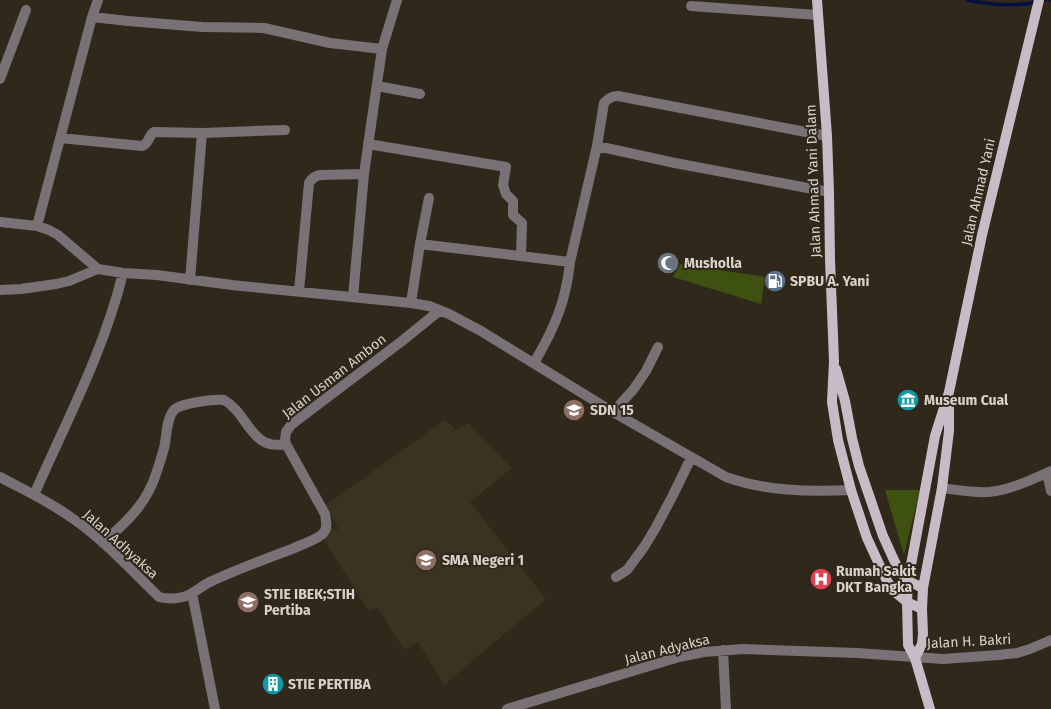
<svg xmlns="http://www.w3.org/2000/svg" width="1051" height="709" font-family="'Fira Sans',sans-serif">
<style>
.education{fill:#3b3322}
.green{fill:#3e5111}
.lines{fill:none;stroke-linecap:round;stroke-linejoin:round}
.stream{stroke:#020f40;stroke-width:3.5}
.minor{stroke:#787277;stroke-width:10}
.major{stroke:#c9bbc6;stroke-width:10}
.labels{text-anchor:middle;stroke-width:4;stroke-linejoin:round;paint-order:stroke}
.street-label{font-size:14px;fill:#d8d2ca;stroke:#30281b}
.poi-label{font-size:14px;font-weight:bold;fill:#d8d2ca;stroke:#30281b;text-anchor:start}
</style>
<rect width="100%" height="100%" fill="#30281b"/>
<!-- education -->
<path class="education" d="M445 420 456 430 468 423 512 468 470 502 546 599 444 685 418 642 404 650 378 608 368 611 325 541 326 527 339 530 326 505Z"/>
<!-- green -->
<path class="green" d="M679 264 765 277 761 304 673 277Z
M885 490H920L904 555Z"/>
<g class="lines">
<!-- stream -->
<path class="stream" d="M967 0C986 4 1004 6 1023 4 1031 4 1038 1 1045 0
M1050 0H1051"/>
<!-- minor -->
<path class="minor" d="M691 6 817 15
M92 17 128 21 202 27 264 28 330 43 382 49
M0 79 26 10
M377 86 420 94
M60 138 142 146C149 144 148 136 154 132L202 133 285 130
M368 144 506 167 503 185 506 194 513 201V215L522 223 521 256
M597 146 675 163 829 192
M0 222 37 226 49 230 58 235 98 269 123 273 157 275 232 285 411 303 429 306 449 314 481 331 613 412 726 477C765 491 809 492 851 490
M37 226 92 17 98 0
M420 244 570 262
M190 280 202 133
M0 290 21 289 56 284 69 281 98 269
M299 291 309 183C312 178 315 176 320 175L364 174
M353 297 364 174 382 49 397 0
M411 303 420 244 429 198
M534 363C554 329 566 302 570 262L597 146 604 103C608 99 611 96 618 96L827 136
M613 412 633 390 646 371 658 347
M1047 473 1051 491
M0 477C24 490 50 502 72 518 104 540 131 570 159 597 167 599 175 599 183 597 194 594 202 585 212 581 238 569 265 559 292 549 300 545 320 539 324 532 328 527 326 520 325 514L286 444 285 440 286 432 291 425 316 406 402 341 439 311
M942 488C957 490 973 493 989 492 1010 490 1031 480 1051 471
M34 495C66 422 104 351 123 273
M103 543C127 521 146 505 156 474 159 465 162 456 164 448 167 436 166 419 174 410 181 403 214 399 224 400 249 414 250 451 286 444
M616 577 627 570 644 547 655 529 673 495 691 458
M192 593 215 709
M723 650 726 709
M507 709 679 657 704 652 743 649 857 653 943 659 998 655 1017 653 1030 649 1051 640"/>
<!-- major -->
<path class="major" d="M817 0 827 136 829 192 830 260 834 361 832 402 838 440 851 490 867 538 879 564 887 581 896 593 907 602 922 609
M836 369 845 401 852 438 859 466 883 536 899 571 908 581 923 588
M915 658 922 644 923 634 922 609 923 588 942 488 949 431V402
M930 709 915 658 908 645 907 602 908 581 935 436 949 392 982 235 1039 0"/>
</g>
<!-- icons -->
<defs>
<g id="mosque-disc" transform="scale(1.15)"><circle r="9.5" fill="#6b7280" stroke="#30281b"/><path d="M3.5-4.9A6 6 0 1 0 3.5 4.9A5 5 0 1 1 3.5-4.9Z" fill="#fff"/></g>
<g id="fuel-disc" transform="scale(1.15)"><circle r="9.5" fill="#5c6f8a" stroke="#30281b"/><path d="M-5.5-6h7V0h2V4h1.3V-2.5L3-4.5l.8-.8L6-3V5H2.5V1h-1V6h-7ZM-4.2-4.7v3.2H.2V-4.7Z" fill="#fff"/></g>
<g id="museum-disc" transform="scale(1.15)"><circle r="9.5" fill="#0f9aa8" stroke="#30281b"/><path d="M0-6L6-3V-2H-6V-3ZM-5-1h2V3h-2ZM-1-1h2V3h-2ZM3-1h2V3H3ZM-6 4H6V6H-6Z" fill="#fff"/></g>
<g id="school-disc" transform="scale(1.15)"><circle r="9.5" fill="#8d6e63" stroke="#30281b"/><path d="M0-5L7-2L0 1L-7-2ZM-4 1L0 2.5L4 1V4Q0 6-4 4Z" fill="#fff"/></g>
<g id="hospital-disc" transform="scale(1.15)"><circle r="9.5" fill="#e0444e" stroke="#30281b"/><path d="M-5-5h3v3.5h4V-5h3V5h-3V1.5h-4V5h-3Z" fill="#fff"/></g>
<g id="university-disc" transform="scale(1.15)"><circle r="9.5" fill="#8d6e63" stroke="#30281b"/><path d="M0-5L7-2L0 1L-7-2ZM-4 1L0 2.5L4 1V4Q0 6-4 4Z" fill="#fff"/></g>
<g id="building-disc" transform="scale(1.15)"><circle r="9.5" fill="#0f9aa8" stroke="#30281b"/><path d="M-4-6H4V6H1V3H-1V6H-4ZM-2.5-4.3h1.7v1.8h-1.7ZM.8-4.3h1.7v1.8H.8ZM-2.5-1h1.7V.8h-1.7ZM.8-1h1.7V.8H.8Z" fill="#fff"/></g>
</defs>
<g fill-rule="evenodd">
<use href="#mosque-disc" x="668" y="263"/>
<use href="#fuel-disc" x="775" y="281"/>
<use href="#museum-disc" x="908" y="400"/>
<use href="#school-disc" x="574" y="410"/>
<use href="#school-disc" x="426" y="560"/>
<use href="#hospital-disc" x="821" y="579"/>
<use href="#university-disc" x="248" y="602"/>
<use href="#building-disc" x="273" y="684"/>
</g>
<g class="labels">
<!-- street labels -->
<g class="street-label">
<text transform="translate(813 181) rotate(-92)" y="5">Jalan Ahmad Yani Dalam</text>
<text transform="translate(978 192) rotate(-77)" y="5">Jalan Ahmad Yani</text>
<text transform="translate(334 376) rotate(-38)" y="5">Jalan Usman Ambon</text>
<text transform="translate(121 544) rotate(42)" y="5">Jalan Adhyaksa</text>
<text transform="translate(969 641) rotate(-3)" y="5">Jalan H. Bakri</text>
<text transform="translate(667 649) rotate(-14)" y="5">Jalan Adyaksa</text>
</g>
<!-- poi labels -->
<g class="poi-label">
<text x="684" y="268">Musholla</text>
<text x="790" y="286">SPBU A. Yani</text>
<text x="924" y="405">Museum Cual</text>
<text x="590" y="415">SDN 15</text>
<text x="442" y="565">SMA Negeri 1</text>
<text x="836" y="576">Rumah Sakit<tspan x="836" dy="16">DKT Bangka</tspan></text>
<text x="264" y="599">STIE IBEK;STIH<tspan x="264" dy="16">Pertiba</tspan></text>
<text x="288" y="689">STIE PERTIBA</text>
</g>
</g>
</svg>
